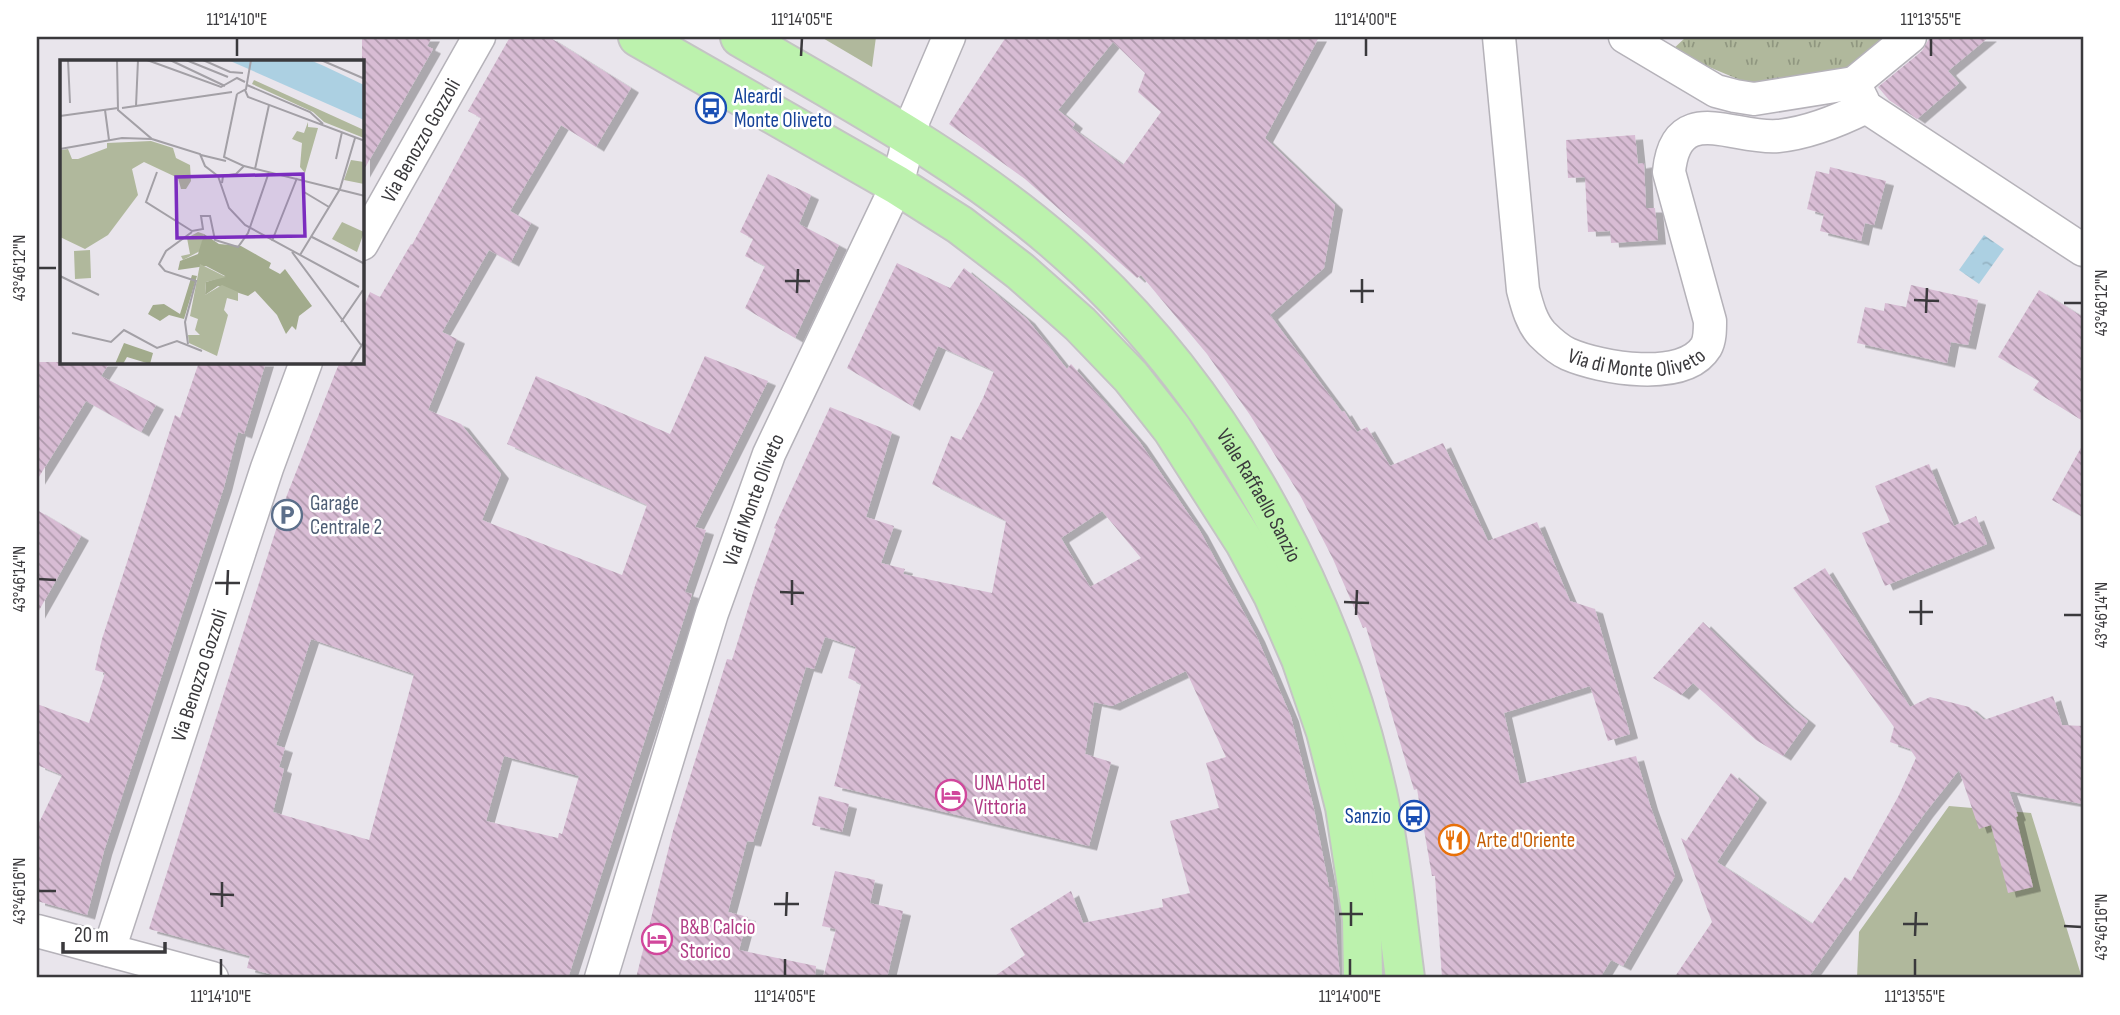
<svg xmlns="http://www.w3.org/2000/svg" width="2120" height="1015" font-family="'Sofia Sans Condensed',sans-serif">
<style>
.grass{fill:url(#grass-tufts)}
.green{fill:#b0b89c}
.water{fill:url(#water-ripples)}
.building{fill:url(#building-back-hatch);fill-rule:evenodd;filter:url(#shadow)}
.lines{fill:none;stroke-linecap:round;stroke-linejoin:round}
.minor-casing{stroke:#b5b2b9;stroke-width:35}
.primary-casing{stroke:#c4c4c4;stroke-width:42}
.minor{stroke:#fff;stroke-width:32}
.primary{stroke:#bcf2ad;stroke-width:38}
.ticks{fill:none;stroke:#3a393c;stroke-width:2.5}
.labels{text-anchor:middle;stroke-width:5;stroke-linejoin:round;paint-order:stroke}
.transit-label{font-size:21px;fill:#164399;stroke:#fff;text-anchor:start}
.street-label{font-size:21px;fill:#3a393c;stroke:#fff}
.service-label{font-size:21px;fill:#4e5e75;stroke:#fff;text-anchor:start}
.hotel-label{font-size:21px;fill:#b23c85;stroke:#fff;text-anchor:start}
.food-label{font-size:21px;fill:#c56008;stroke:#fff;text-anchor:start}
.inset-road{fill:none;stroke:#a3a0a6;stroke-width:2}
.view{fill:#7b2cbf;fill-opacity:0.15;stroke:#7b2cbf;stroke-width:3.5}
.inset-edge{fill:none;stroke:#3a393c;stroke-width:3.5}
.neatline{fill:none;stroke:#3a393c;stroke-width:2.5}
.ticks-label{font-size:18px;text-anchor:middle;fill:#3a393c}
</style>
<defs>
<pattern id="grass-tufts" width="24" height="20" patternUnits="userSpaceOnUse" patternTransform="scale(1.75)"><rect width="24" height="20" fill="#b0b89c"/><path d="M3 7l-1-3M5 7V3M7 7l1-3M15 17l-1-3M17 17v-4M19 17l1-3" fill="none" stroke="#909780"/></pattern>
<pattern id="water-ripples" width="26" height="14" patternUnits="userSpaceOnUse" patternTransform="scale(1.75)"><rect width="26" height="14" fill="#acd0e2"/><path d="M2 4q2-2 4 0t4 0M15 11q2-2 4 0t4 0" fill="none" stroke="#95b3c3"/></pattern>
<pattern id="building-back-hatch" width="6" height="6" patternUnits="userSpaceOnUse" patternTransform="scale(1.75)"><rect width="6" height="6" fill="#d8bcd4"/><path d="M-1 5l2 2M0 0l6 6M5-1l2 2" fill="none" stroke="#b09aad"/></pattern>
<filter id="shadow"><feDropShadow dx="8" dy="4.5" stdDeviation="0" flood-color="#0004"/></filter>
</defs>
<rect width="100%" height="100%" fill="#e9e5ec"/>
<!-- grass -->
<path class="grass" d="M1686 37H1900L1866 65 1759 88 1671 51Z"/>
<!-- green -->
<path class="green" d="M821 37H876L872 67Z
M1949 806 2031 813 2082 978H1857L1859 932Z"/>
<!-- water -->
<path class="water" d="M1984 235 2004 249 1979 284 1959 270Z"/>
<!-- building -->
<path class="building" d="M362 37H432L427 46 433 49 362 173Z
M510 37H549L631 88 596 147 561 125 510 211 531 223 511 262 489 250 442 332 457 339 428 410 461 424 501 474 482 520 622 575 647 505 507 444 536 376 670 434 705 356 768 381 695 527 706 530 685 592 692 594 568 978H285L247 968 250 956 149 929 287 495 336 371 340 362H362V311L370 292 380 297 411 244 412 245 481 118 468 111ZM311 639 414 674 369 840 273 812 284 769 279 767 285 748 276 745ZM504 756 579 776 562 834 559 833 558 838 486 821Z
M1006 37H1319L1265 138 1335 205 1324 268 1270 315 1342 412 1344 411 1357 432 1367 427 1390 466 1443 443 1488 541 1537 522 1570 601 1595 609 1630 734 1608 741 1590 686 1504 713 1520 784 1636 756 1650 805 1675 876 1623 966 1611 960 1600 978H1442L1435 876H1432L1417 789 1414 790 1366 627 1363 628 1333 559 1301 497 1250 415 1207 354 1141 275 1137 278 1025 179 949 124ZM1113 42 1145 73 1138 92 1161 112 1123 165 1072 128 1075 124 1058 110Z
M1930 37H1989L1948 71 1959 83 1917 119 1889 100 1878 87 1922 51Z
M1635 135 1638 164 1644 163 1646 208H1655L1658 240 1611 243 1610 231 1588 232 1585 177 1568 178 1566 140Z
M1830 167 1886 181 1874 225 1865 223 1861 241 1820 231 1824 214 1807 209 1816 171 1829 174Z
M768 174 811 195 799 224 839 245 795 338 745 308 765 266 745 256 753 239 740 232Z
M897 263 950 288 964 268 1027 319 1067 369 1071 364 1139 441 1200 531 1257 637 1291 717 1314 809 1329 887H1332L1340 978 1221 976 992 978 1025 955 1010 929 1071 891 1083 923 1163 907 1162 899 1190 893 1170 821 1219 808 1206 763 1226 757 1186 671 1112 706 1094 702 1085 754 1111 762 1089 846 834 786 861 684 848 678 856 647 825 637 814 669 806 667 753 842 747 841 728 912 748 917 739 950 816 966 815 978H636L673 831 727 659 732 660 755 586 776 529 774 528 830 407 892 432 866 517 894 526 881 563 905 569 903 574 992 593 1006 521 932 484 951 436 961 440 983 398 994 371 938 346 912 406 847 368ZM1102 511 1141 558 1090 587 1061 538Z
M1911 285 1978 300 1968 345 1951 342 1947 363 1857 343 1865 307 1884 311 1885 303 1906 307Z
M2039 290 2083 317V421L2033 390 2039 381 1998 357Z
M37 362H110L101 376 156 405 141 432 86 401 37 480Z
M199 362H266L244 434 238 432 224 487 104 851 87 915 37 901V827L62 775 37 765V704L89 723 105 673 95 670 102 639 175 415 180 418Z
M2083 444V517L2052 500Z
M1929 464 1954 526 1976 516 1987 544 1885 586 1862 533 1890 522 1875 486Z
M37 510 81 536 37 614Z
M1825 568 1910 707 1930 697 1969 707 1984 720 2053 696 2062 725 2083 726V804L2009 791 2018 816 2016 817 2033 887 2008 893 1991 825 1979 829 1959 770 1925 813 1808 978H1674L1712 922 1681 838 1686 841 1731 773 1759 798 1717 862 1812 924 1845 877 1851 881 1898 797 1916 758 1910 749 1890 742 1894 727 1793 588Z
M1703 622 1787 704 1808 721 1783 756 1756 740 1693 683 1681 695 1653 678Z
M819 796 849 804 842 832 812 825Z
M835 871 875 880 870 903 903 911 887 978H823L836 929 822 926Z"/>
<g class="lines">
<!-- minor casing -->
<g class="minor-casing">
<g id="minor">
<path id="s1" d="M1499 37 1523 290C1527 305 1531 322 1542 334 1549 341 1559 350 1568 354 1600 368 1684 383 1706 347 1710 340 1710 330 1710 321L1669 172C1676 99 1734 140 1778 136 1809 133 1838 121 1866 107L2083 250"/>
<path d="M1625 37 1716 91 1735 96 1754 99 1854 83"/>
<path d="M1863 101 1854 83 1910 37"/>
<path id="s2" d="M362 244 479 37"/>
<path d="M37 931 212 978"/>
<path id="s3" d="M109 950 267 468 306 362"/>
<path id="s4" d="M601 978 712 613 769 454 897 185 914 119 949 37"/>
</g>
</g>
<!-- primary casing -->
<g class="primary-casing">
<g id="primary">
<path d="M638 37 897 185 960 225 1020 271 1080 324 1131 377 1172 429 1245 543 1273 595 1301 659 1326 732 1345 807 1362 919 1363 978"/>
<path id="s5" d="M740 37C848 100 961 160 1056 242 1224 386 1341 606 1383 821 1393 873 1398 926 1405 978"/>
</g>
</g>
<!-- minor -->
<use href="#minor" class="minor"/>
<!-- primary -->
<use href="#primary" class="primary"/>
</g>
<!-- ticks -->
<path class="ticks" d="M237 56V38M801 56 802 38M1366 56V38M1931 56V38M38 268H56M785 281H810M1350 291H1374M797 293 798 269M1914 300 1939 301M1362 303V279M2064 303H2082M1926 313 1927 288M38 579 56 580M215 583H240M780 592 804 593M227 595 228 570M1344 602 1369 603M792 605V580M1909 612H1933M1356 615 1357 590M2064 615H2082M1921 625V600M38 891H56M210 894 234 895M774 904H799M222 907V882M1339 914H1363M786 916 787 892M1903 924H1928M1351 926V902M2064 926 2082 927M1915 936 1916 912M221 976V959M785 976V959M1350 976V959M1915 976V959"/>
<!-- icons -->
<defs>
<g id="bus-ring" transform="scale(1.575)"><circle r="9.5" fill="#fff" stroke="#1a4fb4" stroke-width="1.5"/><path d="M-5-6H5V4H4V6H2V4H-2V6H-4V4H-5ZM-3.5-4V0h7V-4ZM-3.5 1.2v1.5H-2V1.2ZM2 1.2v1.5H3.5V1.2Z" fill="#1a4fb4"/></g>
<g id="parking-ring" transform="scale(1.575)"><circle r="9.5" fill="#fff" stroke="#5c6f8a" stroke-width="1.5"/><path d="M-3.5-5.5H1a3.5 3.5 0 0 1 0 7H-1V5.5H-3.5ZM-1-3.4V-.6H.8a1.4 1.4 0 0 0 0-2.8Z" fill="#5c6f8a"/></g>
<g id="hotel-ring" transform="scale(1.575)"><circle r="9.5" fill="#fff" stroke="#d1479c" stroke-width="1.5"/><path d="M-6-4.5h1.5V1H6V5H4.5V3h-9V5H-6ZM-4 0a1.8 1.8 0 1 1 3.6 0ZM.5 0V-2.5h3Q6-2.5 6 0Z" fill="#d1479c"/></g>
<g id="restaurant-ring" transform="scale(1.575)"><circle r="9.5" fill="#fff" stroke="#e8710a" stroke-width="1.5"/><path d="M-5-6h1v4h1v-4h1v4h1v-4h1v5L-1.5 .5V6h-2V.5L-5-1ZM5-6V6H3V1.5H1.5Q1.5-4 5-6Z" fill="#e8710a"/></g>
</defs>
<g fill-rule="evenodd">
<use href="#bus-ring" x="711" y="108"/>
<use href="#parking-ring" x="287" y="515"/>
<use href="#hotel-ring" x="951" y="795"/>
<use href="#bus-ring" x="1414" y="816"/>
<use href="#restaurant-ring" x="1454" y="840"/>
<use href="#hotel-ring" x="657" y="939"/>
</g>
<g class="labels">
<!-- transit labels -->
<g class="transit-label">
<text x="734" y="103">Aleardi<tspan x="734" dy="24">Monte Oliveto</tspan></text>
<text x="1391" y="823" text-anchor="end">Sanzio</text>
</g>
<!-- street labels -->
<g class="street-label">
<text dy="7" stroke="none"><textPath href="#s2" startOffset="119">Via Benozzo Gozzoli</textPath></text>
<text dy="7" stroke="none"><textPath href="#s1" startOffset="406">Via di Monte Oliveto</textPath></text>
<text dy="7" stroke="none"><textPath href="#s5" startOffset="704">Viale Raffaello Sanzio</textPath></text>
<text dy="7" stroke="none"><textPath href="#s4" startOffset="502">Via di Monte Oliveto</textPath></text>
<text dy="7" stroke="none"><textPath href="#s3" startOffset="289">Via Benozzo Gozzoli</textPath></text>
</g>
<!-- service labels -->
<g class="service-label">
<text x="310" y="510">Garage<tspan x="310" dy="24">Centrale 2</tspan></text>
</g>
<!-- hotel labels -->
<g class="hotel-label">
<text x="974" y="790">UNA Hotel<tspan x="974" dy="24">Vittoria</tspan></text>
<text x="680" y="934">B&amp;B Calcio<tspan x="680" dy="24">Storico</tspan></text>
</g>
<!-- food labels -->
<g class="food-label">
<text x="1477" y="847">Arte d'Oriente</text>
</g>
</g>
<!-- overview -->
<g transform="translate(60 60)">
<rect width="304" height="304" fill="#e9e5ec"/>
<path d="M248 62V67L258 68 245 113 240 107 242 83 232 79 237 71 244 73ZM138 172 144 174 140 191 123 200 121 196 130 194 127 178Z" fill="#b0b89c"/>
<path d="M144 174 159 184 181 186 211 203 209 208 220 214 225 209 252 246 239 256 236 270 232 266 226 274 217 255 195 231 188 236 158 226 145 235 146 222 165 216 146 206 118 210 120 201 138 194ZM132 215 137 216 124 259 109 255 100 261 88 254 93 245 104 244 120 254ZM64 283 93 293 90 304 67 297 63 304H55Z" fill="#a2ab8c"/>
<path d="M282 162 304 172 297 192 272 179Z" fill="#b0b89c"/>
<path d="M194 20 304 70V78L264 62 253 52 192 24ZM91 81 113 88 116 98 130 105 131 121 126 129H121L118 118 84 102 72 109 78 135 48 175 25 189 0 177 1 90 8 89 12 99H18L47 88V83ZM291 100 304 102V124L284 120ZM30 190 31 218 15 219 14 191ZM140 204 166 217 146 222 145 235 162 225 178 232V241L167 238 164 250 168 255 157 296 129 283 128 275H140L135 270 138 259 130 256Z" fill="#b0b89c"/>
<path d="M168 0H250L264 6 304 25V60Z" fill="#acd0e2"/>
<path class="inset-road" d="M8 0 10 43M57 0 58 50 92 79 140 94 145 106 158 116 169 148 185 165 299 227M87 0 161 27 177 18 185 22M110 0 165 26M126 0 168 17M143 0 170 12 183 13M261 0 305 19M187 25 250 52 263 64M185 30 188 37 305 81M177 34 186 29 191 0M76 46 78 0M62 48 172 32M45 50 49 80M0 56 58 48M0 89 62 78 92 79M141 95 166 101M276 99 282 72M184 106 305 136M195 109 209 45M97 112 86 142 132 171 143 169 141 156H150L155 180 178 187 188 173 209 112M162 123 163 116 176 114 184 106 164 97 177 34M244 132 269 147M252 177 305 204M212 181 237 118M232 192 301 285M240 195 280 129 295 78M0 216 39 235M281 262 303 230M12 273 51 282 64 270 97 288 117 281 142 291M128 284 125 262 136 221 105 211 99 204 106 191 132 172M290 304 305 280"/>
<path class="view" d="M243 114 245 176 117 178 116 117Z"/>
<rect width="304" height="304" class="inset-edge"/>
</g>
<!-- border -->
<rect width="2120" height="1015" fill="none" stroke="#ffffff" stroke-width="77"/>
<!-- scale -->
<path d="M63 942v10h102v-10" fill="none" stroke="#3a393c" stroke-width="3.5"/>
<text x="74" y="942" font-size="21" fill="#3a393c" stroke="#ffffff" stroke-width="5" paint-order="stroke">20 m</text>
<rect x="38" y="38" width="2044" height="938" class="neatline"/>
<g class="ticks-label">
<text x="237" y="25">11°14'10"E</text>
<text x="802" y="25">11°14'05"E</text>
<text x="1366" y="25">11°14'00"E</text>
<text x="1931" y="25">11°13'55"E</text>
<text transform="translate(19 268) rotate(-90)" y="6">43°46'12"N</text>
<text transform="translate(2101 303) rotate(-90)" y="6">43°46'12"N</text>
<text transform="translate(19 579) rotate(-90)" y="6">43°46'14"N</text>
<text transform="translate(2101 615) rotate(-90)" y="6">43°46'14"N</text>
<text transform="translate(19 891) rotate(-90)" y="6">43°46'16"N</text>
<text transform="translate(2101 927) rotate(-90)" y="6">43°46'16"N</text>
<text x="221" y="1002">11°14'10"E</text>
<text x="785" y="1002">11°14'05"E</text>
<text x="1350" y="1002">11°14'00"E</text>
<text x="1915" y="1002">11°13'55"E</text>
</g>
</svg>
